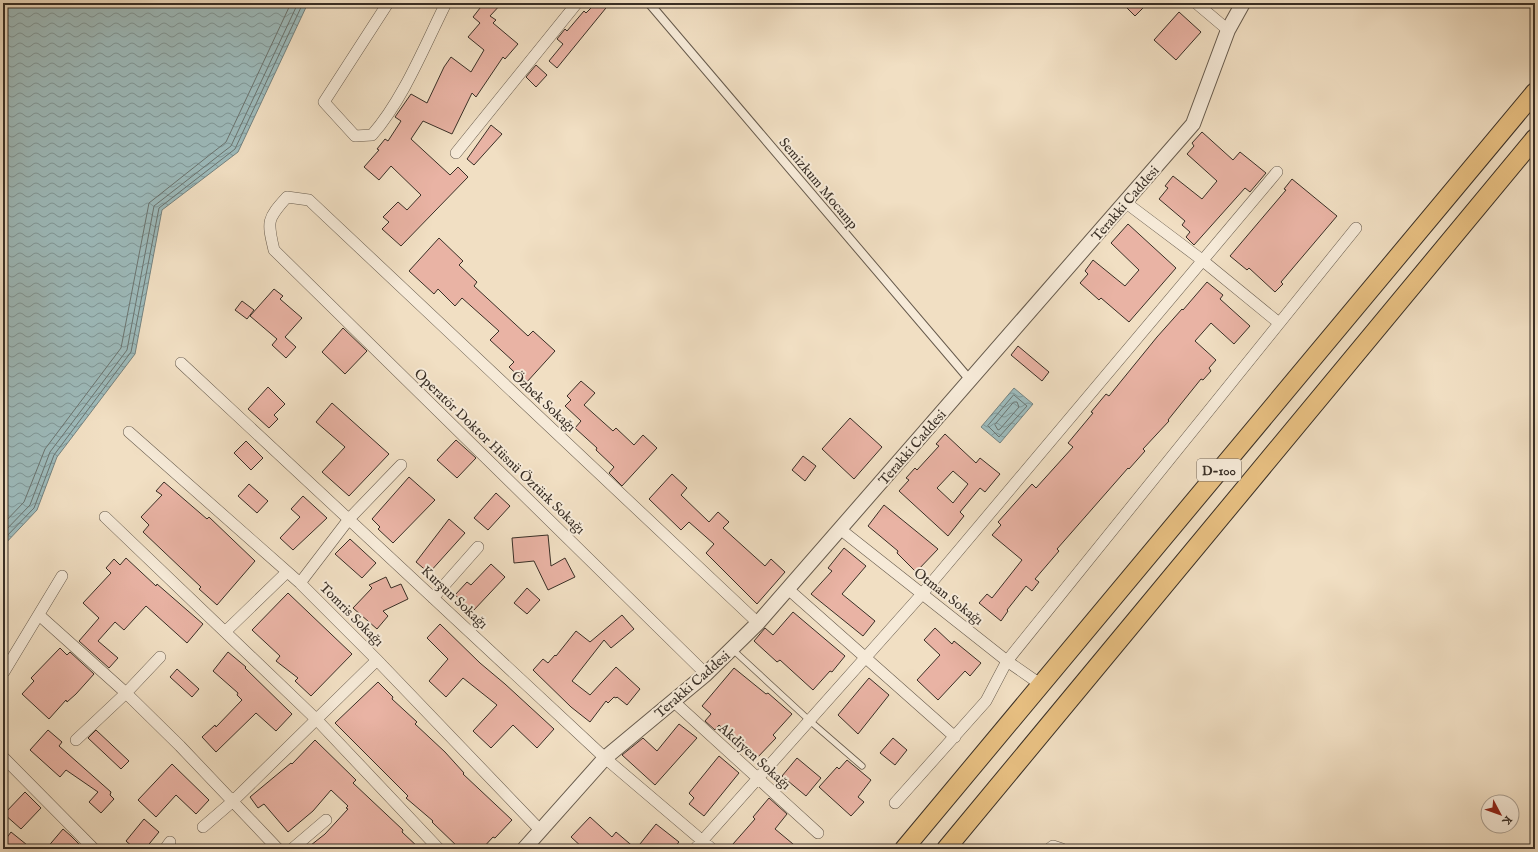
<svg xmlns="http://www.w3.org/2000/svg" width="1538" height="852" font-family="'IM FELL English',serif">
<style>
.water{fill:url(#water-waves);stroke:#758380}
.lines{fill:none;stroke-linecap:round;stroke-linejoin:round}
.shore{stroke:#6b7571;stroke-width:1}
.building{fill:#e9b3a4;stroke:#392f26;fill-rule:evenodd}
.service-casing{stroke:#675b4d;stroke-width:7}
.pedestrian-casing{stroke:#675b4d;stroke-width:10}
.minor-casing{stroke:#675b4d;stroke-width:12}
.tertiary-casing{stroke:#675b4d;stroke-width:16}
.trunk-casing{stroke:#392f26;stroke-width:20}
.service{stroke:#f6ead8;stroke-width:5.5}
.pedestrian{stroke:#f6ead8;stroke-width:8}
.minor{stroke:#f6ead8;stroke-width:11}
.tertiary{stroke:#f6ead8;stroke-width:14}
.trunk{stroke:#e8c082;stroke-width:18}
.labels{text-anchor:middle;stroke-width:4;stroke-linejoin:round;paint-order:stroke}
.shield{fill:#f6ead8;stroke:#72675b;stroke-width:1}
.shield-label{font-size:13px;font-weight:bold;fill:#392f26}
.street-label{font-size:14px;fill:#392f26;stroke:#f6ead8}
</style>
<defs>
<pattern id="water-waves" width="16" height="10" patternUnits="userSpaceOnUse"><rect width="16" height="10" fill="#9dbbbc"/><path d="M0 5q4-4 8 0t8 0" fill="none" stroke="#819899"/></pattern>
</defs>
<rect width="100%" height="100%" fill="#f1dfc3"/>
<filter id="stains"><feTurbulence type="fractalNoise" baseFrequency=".005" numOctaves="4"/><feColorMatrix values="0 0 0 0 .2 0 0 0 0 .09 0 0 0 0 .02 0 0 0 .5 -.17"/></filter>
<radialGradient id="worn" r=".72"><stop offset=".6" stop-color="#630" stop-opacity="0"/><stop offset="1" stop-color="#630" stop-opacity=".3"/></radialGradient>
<!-- water -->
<path class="water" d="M3 3H308L238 152 162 210 135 354 57 457 37 510 3 546Z
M1014 388 1033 404 1000 443 981 427Z"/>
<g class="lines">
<!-- shore -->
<path class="shore" d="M1014 395 1027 406 999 437 988 426Z
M1014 402H1017L1019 407 1000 429 998 430 995 425Z
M3 524 24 502 45 449 121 348 149 203 226 142 291 3
M3 533 30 505 50 452 127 350 154 206 231 146 298 3
M3 540 34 508 54 455 131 352 159 208 235 149 303 3"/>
</g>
<!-- building -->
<path class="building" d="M484 3H502L490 16 496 20 493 23 518 44 505 59 503 57 476 97 472 93 452 134 423 121 411 139 450 175 458 167 468 177 401 246 382 229 389 222 383 217 398 202 407 210 421 195 391 166 379 180 364 167 379 150 377 149 385 139 388 141 401 121 395 117 411 94 427 103 444 67 451 57 471 72 484 50 468 37 480 23 473 17Z
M596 3H610L557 68 549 61 563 44 557 39 565 29 567 31 584 11 586 13Z
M1122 3H1148L1135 16Z
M1179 12 1201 32 1176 60 1154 40Z
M536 65 547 75 536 87 526 77Z
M491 125 502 134 474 165 467 159Z
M1202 132 1233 160 1240 152 1266 173 1250 192 1245 188 1194 245 1186 237 1190 232 1182 225 1185 221 1159 199 1168 188 1165 186 1173 176 1202 199 1217 181 1187 154 1194 146 1192 143Z
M1292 179 1337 216 1281 282 1283 284 1275 292 1249 268 1247 270 1230 256 1286 190 1284 189Z
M1128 224 1176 268 1129 322 1101 298 1099 300 1080 283 1088 274 1085 271 1093 260 1125 286 1139 270 1111 243Z
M439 238 463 261 459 265 477 282 474 286 528 336 533 331 555 351 526 383 509 367 514 362 490 340 499 331 462 298 455 306 438 289 434 294 409 271Z
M1207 282 1223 295 1220 299 1250 326 1234 344 1211 323 1195 341 1216 360 1209 368 1211 371 1203 380 1201 379 1168 420 1169 421 1143 449 1145 451 1129 469 1128 468 1057 549 1059 551 1035 579 1039 582 1032 591 1026 586 1007 610 1008 611 1001 621 979 603 987 594 992 598 1022 560 992 535 1001 525 998 522 1032 484 1036 488 1073 447 1068 443 1093 413 1091 412 1106 394 1109 396 1157 337 1182 309 1183 310Z
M274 289 283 296 280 299 302 318 285 337 296 347 286 358 272 345 277 339 250 316Z
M242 301 254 310 247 319 235 310Z
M343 328 367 351 345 374 322 352Z
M1018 346 1049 372 1042 381 1011 355Z
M581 381 595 393 584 405 613 431 616 428 634 445 643 435 657 448 622 486 609 473 614 467 596 450 597 448 575 428 581 421 565 406 571 400 567 396Z
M268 387 285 404 274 415 278 419 269 428 248 409Z
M332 403 389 454 349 496 322 472 345 447 316 422Z
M850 418 882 447 854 479 822 449Z
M945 434 976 463 980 458 1000 474 985 492 980 488 960 512 964 516 948 536 899 491 909 480 906 478 915 468 917 470 939 446 936 444ZM953 471 968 484 953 503 937 488Z
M456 440 476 458 457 478 437 460Z
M246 441 263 458 251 470 234 453Z
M803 456 816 466 805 481 792 470Z
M672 474 687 488 681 495 709 522 718 512 729 522 723 528 765 566 771 559 785 572 757 604 706 553 714 544 689 522 681 530 649 499Z
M409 477 435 500 393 543 378 529 380 527 372 519Z
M164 482 207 519 209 517 255 561 217 605 199 589 201 587 143 532 149 525 141 517 162 495 156 491Z
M249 484 268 501 257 513 238 496Z
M496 493 510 506 488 530 474 518Z
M303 496 327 518 293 550 280 538 300 517 291 509Z
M884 505 938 549 916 572 897 553 898 551 868 526Z
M449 519 465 533 429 573 416 562Z
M548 535 551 566 565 558 575 577 548 590 534 561 514 563 512 538Z
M350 539 376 563 362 578 335 554Z
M844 548 866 566 842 594 875 621 863 636 811 594 832 571 828 568Z
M126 558 156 586 157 584 203 624 187 643 146 606 124 630 115 622 98 641 118 658 109 668 79 641 99 618 83 603 111 573 106 568 114 559 120 565Z
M491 564 505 577 473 611 455 595 467 582 471 585Z
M386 577 391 588 401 584 408 599 383 611 388 616 377 629 353 608 372 588 369 585Z
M527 588 540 600 527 614 514 603Z
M288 593 352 654 311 696 295 681 298 678 276 661 280 656 252 630Z
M793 612 845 656 832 672 830 671 813 690 780 660 777 662 754 641 765 628 773 635Z
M622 615 634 629 611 648 604 640 572 681 590 695 616 667 640 689 627 705 617 697 616 698 614 697 608 703 606 701 590 722 571 707 533 670 543 659 548 663 555 655 556 656 576 631 590 642Z
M440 624 480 663 505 684 554 729 537 748 513 725 491 748 473 731 497 705 463 678 446 697 429 681 448 659 427 638Z
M935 628 952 644 954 641 981 663 970 676 965 671 938 700 917 680 940 655 924 640Z
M60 648 67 655 70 652 94 674 76 694 67 702 66 700 49 719 22 694 34 681 31 678Z
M228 652 246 667 245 668 292 714 276 731 256 713 216 752 202 737 215 725 216 727 242 700 237 695 238 693 213 671Z
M734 668 766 694 768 693 792 714 773 735 776 738 756 759 719 725 715 730 705 721 711 714 702 706Z
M177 669 199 689 192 697 170 677Z
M869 678 889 695 858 734 838 715Z
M378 682 393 697 392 699 417 722 415 724 445 752 464 773 463 774 512 820 495 838 493 837 482 849H460L432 822 433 821 406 798 408 796 335 723Z
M679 724 697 738 655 785 622 755 643 738 657 751Z
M48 730 62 742 59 746 111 792 110 795 114 799 101 813 89 802 98 792 66 770 60 777 30 750Z
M96 730 129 761 121 769 88 738Z
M893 738 907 750 895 765 880 753Z
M315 740 356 780 353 783 403 830 402 832 420 849H306L325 834 348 809 346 808 348 806 331 790 313 811 288 832 264 804 258 808 250 797 291 763 292 764Z
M719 756 739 773 704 816 689 804 694 798 689 793Z
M797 758 821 778 806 796 782 776Z
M847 760 871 780 858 797 864 802 851 816 819 787 837 767 839 769Z
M172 764 209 800 196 814 176 795 156 817 138 800Z
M25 792 41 808 21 829 4 814Z
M769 798 787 814 775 829 799 849H739L733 844 755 819 753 817Z
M590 817 612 837 616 832 636 849H584L571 837Z
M144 819 159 832 145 849H135L126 841Z
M656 824 679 842 673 849H636Z
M63 829 71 836 84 849H46Z
M11 832 32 849H10L3 843Z"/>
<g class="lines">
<!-- service casing -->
<g class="service-casing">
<path id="service" d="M732 649 810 721 862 766"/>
</g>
<!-- pedestrian casing -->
<g class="pedestrian-casing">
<path id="pedestrian" d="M649 3 970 380"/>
</g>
<!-- minor casing -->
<g class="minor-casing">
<path id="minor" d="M388 3 324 102 355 136 372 135C403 100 425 45 446 3
M1196 3 1228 30
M456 153 577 3
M1125 202 1202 260 1279 323
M181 363 605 758 712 849
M129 432 300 583 377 660 541 831
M105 517 317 720 439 849
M840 529 1007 661 1040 684
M300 583 349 519 401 465
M788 589 955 737
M433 598 478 547
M39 615 126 693 180 746 278 849
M225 632 287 572
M4 672 62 576
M706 674 274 250C267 221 267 219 287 197L309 200 758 623
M673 701 818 833
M76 740 126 693 160 657
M3 757 94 849
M895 803 986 701 1007 661 1356 228
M203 827 232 802 377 660
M165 849 170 842
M292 849 326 820
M695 849 922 594 1277 172
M1049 849 1053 846 1062 849"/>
</g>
<!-- tertiary casing -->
<g class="tertiary-casing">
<path id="tertiary" d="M524 849 605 758 706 674 758 623 1193 124 1228 30 1243 3"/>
</g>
<!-- trunk casing -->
<g class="trunk-casing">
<path id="trunk" d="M904 849 1535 92
M946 849 1535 138"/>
</g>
<!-- service -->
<use href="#service" class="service"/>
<!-- pedestrian -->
<use href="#pedestrian" class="pedestrian"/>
<!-- minor -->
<use href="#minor" class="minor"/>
<!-- tertiary -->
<use href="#tertiary" class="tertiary"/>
<!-- trunk -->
<use href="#trunk" class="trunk"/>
</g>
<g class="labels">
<!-- shield labels -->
<rect class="shield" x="1197" y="459" width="44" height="22" rx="3"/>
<g class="shield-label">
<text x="1219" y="475">D-100</text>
</g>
<!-- street labels -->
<g class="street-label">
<text transform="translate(819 183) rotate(50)" y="5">Semizkum Mocamp</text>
<text transform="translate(1125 203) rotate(-49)" y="5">Terakki Caddesi</text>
<text transform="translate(544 401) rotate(43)" y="5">Özbek Sokağı</text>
<text transform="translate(912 447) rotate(-49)" y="5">Terakki Caddesi</text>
<text transform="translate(500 451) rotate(44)" y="5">Operatör Doktor Hüsnü Öztürk Sokağı</text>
<text transform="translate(949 596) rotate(38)" y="5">Otman Sokağı</text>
<text transform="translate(455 597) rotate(43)" y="5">Kurşun Sokağı</text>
<text transform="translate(352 614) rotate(45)" y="5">Tomris Sokağı</text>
<text transform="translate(692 684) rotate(-41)" y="5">Terakki Caddesi</text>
<text transform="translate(755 756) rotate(42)" y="5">Akdiyen Sokağı</text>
</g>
</g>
<!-- margin -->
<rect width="1538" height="852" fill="none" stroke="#f1dfc3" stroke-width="16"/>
<rect x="4" y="4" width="1530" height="844" fill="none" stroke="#392f26" stroke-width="2"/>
<rect x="8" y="8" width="1522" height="836" fill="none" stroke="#392f26"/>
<!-- north arrow -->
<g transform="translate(1500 814) rotate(131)"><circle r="19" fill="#f6ead8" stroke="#aa9f91"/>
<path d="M0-3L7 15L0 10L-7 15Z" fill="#8f2418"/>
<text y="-6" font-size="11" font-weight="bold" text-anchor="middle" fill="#392f26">K</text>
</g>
<rect width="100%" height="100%" filter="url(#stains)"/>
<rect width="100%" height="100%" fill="url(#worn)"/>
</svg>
